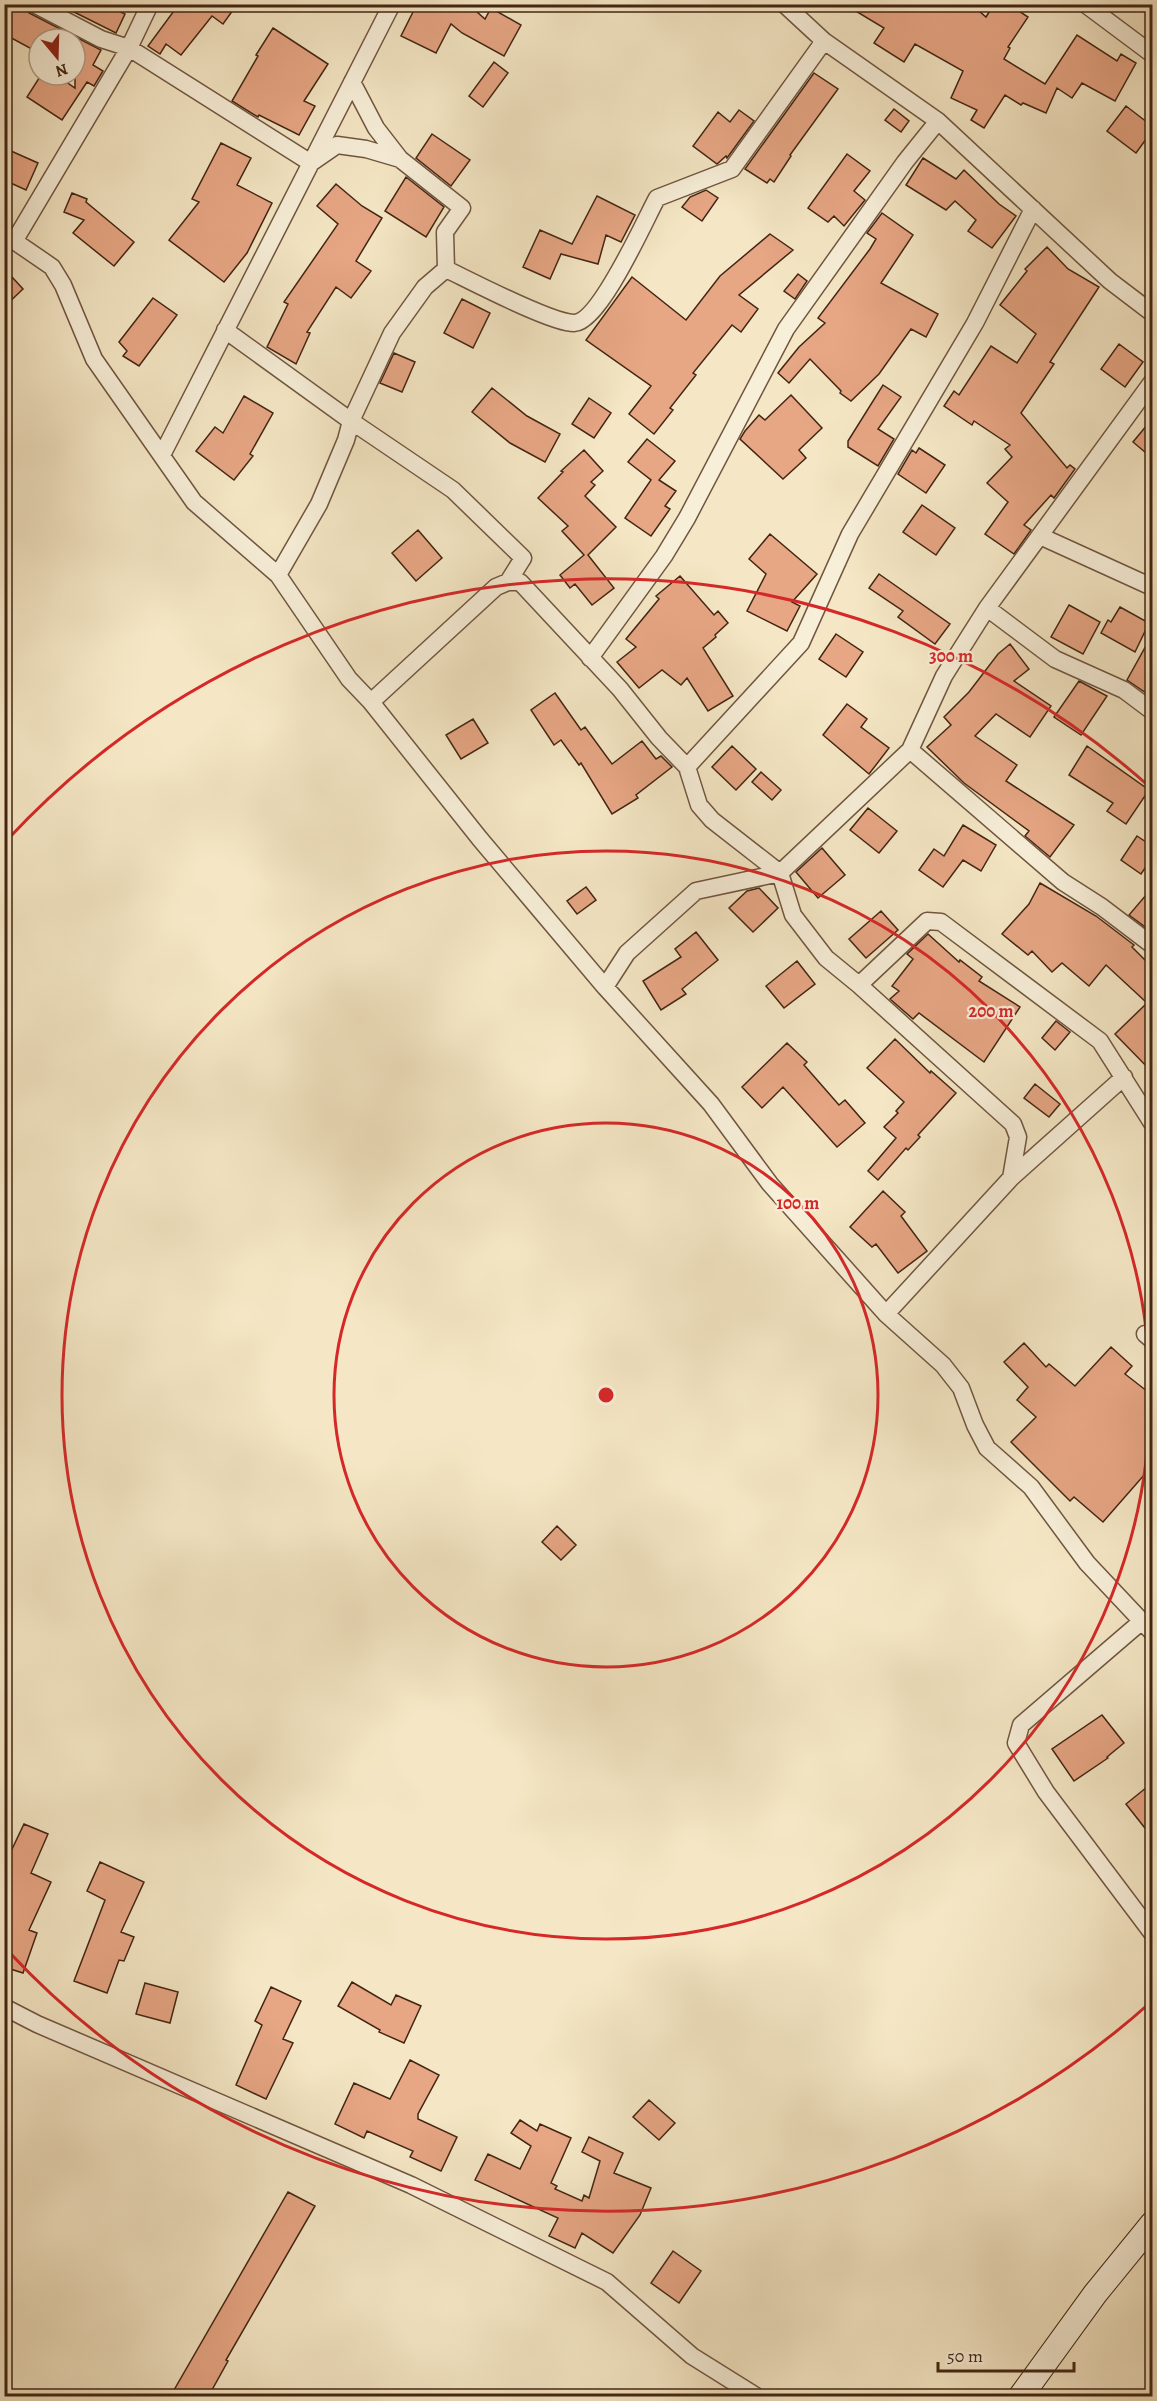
<svg xmlns="http://www.w3.org/2000/svg" width="1157" height="2401" font-family="Alegreya,serif">
<style>
.building{fill:#e7a684;stroke:#432513;stroke-width:1.5}
.lines{fill:none;stroke-linecap:round;stroke-linejoin:round}
.minor-casing{stroke:#705640;stroke-width:19}
.secondary-casing{stroke:#432513;stroke-width:26}
.minor{stroke:#f8efd9;stroke-width:16}
.secondary{stroke:#f8efd9;stroke-width:24}
.ring{fill:none;stroke:#d62828;stroke-width:3}
.centre{fill:#d62828;stroke:#f8efd9;stroke-width:3}
.ring-label{font-size:18px;text-anchor:middle;font-weight:bold;fill:#d62828;stroke:#f8efd9;stroke-width:4.5;stroke-linejoin:round;paint-order:stroke}
</style>
<rect width="100%" height="100%" fill="#f5e7c5"/>
<filter id="stains"><feTurbulence type="fractalNoise" baseFrequency=".00333" numOctaves="4"/><feColorMatrix values="0 0 0 0 .2 0 0 0 0 .09 0 0 0 0 .02 0 0 0 .5 -.17"/></filter>
<radialGradient id="worn" r=".72"><stop offset=".6" stop-color="#630" stop-opacity="0"/><stop offset="1" stop-color="#630" stop-opacity=".3"/></radialGradient>
<!-- building -->
<path class="building" d="M4 4H24L29 13 101 50 93 65 103 71 94 86 87 82 62 120 27 97 41 75H56L75 88V39H39V53L4 34Z
M58 4H104L125 14 116 33Z
M179 4H226L233 10 223 24 212 16 181 55 166 44 160 54 148 46Z
M417 4H468L485 19 491 8 521 25 504 56 462 33 451 24 436 53 401 36Z
M844 4H971L986 17 994 4H1008L1028 17 1008 47 1010 48 1004 59 1045 84 1077 35 1117 61 1121 54 1136 63 1115 101 1082 83 1072 98 1057 88 1046 113 1023 103 1021 105 1005 95 984 128 971 120 977 110 951 98 963 71 915 44 904 62 874 43 884 28Z
M273 28 328 64 304 101 315 106 299 135 259 115 258 117 232 101 258 56 256 55Z
M494 62 508 73 483 107 469 96Z
M814 73 838 89 790 155 791 156 774 182 770 179 767 183 745 169Z
M1126 106 1152 126V131L1136 153 1107 131Z
M894 109 909 121 901 132 885 120Z
M739 110 754 121 727 158 726 156 717 164 693 146 718 112 730 122Z
M432 134 470 160 451 186 416 158Z
M221 143 251 158 237 185 272 203 247 253 224 282 169 240 199 202 192 199Z
M11 151 38 163 26 190 4 180V164Z
M847 154 870 171 854 191 865 200 844 226 834 216 828 222 808 208Z
M923 158 956 179 964 170 999 204 1016 216 992 248 968 231 976 220 955 201 946 210 906 185Z
M406 177 444 207 426 237 385 211Z
M336 184 362 206 382 218 356 261 371 271 351 298 336 287 307 332 310 333 296 364 267 347 288 304 284 302 338 224 317 206Z
M706 190 718 198 702 221 682 207 690 197Z
M72 193 87 199 86 202 134 242 114 266 73 233 84 220 64 212Z
M597 196 635 215 621 242 606 235 598 264 561 254 550 279 523 267 540 230 572 244Z
M882 213 913 235 881 283 938 314 926 337 911 329 879 374 851 401 840 393 841 391 810 359 789 383 778 373 799 347 825 323 818 318 870 249 876 239 867 233Z
M770 234 793 250 739 295 758 309 741 332 732 325 693 373 696 375 670 408 673 410 654 434 629 414 651 386 586 340 632 277 686 320 720 276Z
M1047 247 1068 269 1099 287 1050 362 1054 364 1021 413 1067 468 1070 465 1075 469 1054 498 1051 495 1024 525 1031 530 1014 554 985 534 1008 502 987 483 1012 457 1005 449 1010 445 974 421 972 425 944 406 954 391 959 395 991 346 1017 363 1036 334 1000 305 1027 271 1025 269Z
M798 274 807 281 795 299 784 291Z
M12 277 23 289 4 307V285Z
M153 298 177 315 139 366 123 356 127 351 119 342Z
M462 299 490 313 473 348 444 333Z
M1119 344 1143 362 1125 387 1101 369Z
M394 353 415 362 402 392 380 383Z
M883 385 901 397 878 429 894 439 878 466 848 447V441Z
M492 388 527 416 560 434 545 462 510 443 472 412Z
M791 395 822 428 799 450 806 458 783 479 740 439 745 431 759 415 765 420Z
M244 396 273 413 250 454 253 456 234 480 196 451 215 427 223 433Z
M589 398 611 413 594 438 572 424Z
M1152 419V458L1133 442Z
M647 439 675 461 659 480 676 491 665 506 670 509 651 536 625 518 651 480 628 462Z
M919 448 945 465 926 493 898 474 912 450 916 453Z
M584 450 603 471 591 482 595 485 585 496 616 527 588 555 614 588 592 605 575 584 570 588 560 575 584 555 562 531 568 526 538 498 563 472 561 471Z
M922 505 955 528 936 555 903 532Z
M418 530 442 558 416 581 392 553Z
M770 534 817 574 792 602 800 606 787 631 747 611 766 574 749 559Z
M879 574 950 624 935 644 898 617 903 611 869 588Z
M680 576 714 615 718 611 728 623 715 635 716 637 703 648 733 696 708 711 687 678 681 685 662 670 639 688 617 662 636 647 626 639 659 599 656 596Z
M1069 605 1100 622 1083 654 1051 637Z
M1120 607 1149 623 1135 652 1101 633 1108 620 1111 622Z
M836 634 863 652 846 677 819 659Z
M1152 635V697L1127 680Z
M1010 644 1029 669 1014 681 1051 706 1030 737 996 714 975 736 1017 765 1006 781 1074 825 1050 857 1025 836 1029 831 964 783 927 747 951 725 944 717 969 692 998 654Z
M1079 681 1107 696 1081 735 1054 717Z
M555 693 581 730 585 727 612 764 642 741 656 759 661 756 672 767 636 795 638 798 612 814 581 763 579 765 561 740 554 745 531 710Z
M847 704 867 719 861 727 889 748 869 774 823 735Z
M473 719 488 743 461 759 446 735Z
M732 746 756 769 736 790 712 767Z
M1087 746 1149 790 1126 824 1107 811 1113 803 1069 775Z
M761 772 781 790 772 800 752 782Z
M868 808 897 831 879 853 850 830Z
M963 825 996 845 981 871 963 860 943 887 919 870 934 849 944 856Z
M1137 836 1152 846V858L1141 874 1121 860Z
M822 848 845 875 818 898 796 872Z
M1040 883 1096 916 1134 945 1132 947 1152 967V1072L1115 1034 1147 1003 1106 965 1089 986 1062 963 1052 972 1032 951 1028 955 1002 934 1029 904Z
M586 887 596 900 577 914 567 901Z
M759 888 778 908 753 932 729 908 747 891Z
M1152 888V924L1148 929 1129 915Z
M881 911 898 930 866 958 849 939Z
M696 932 718 960 682 989 686 994 661 1010 643 981 681 957 675 949Z
M928 934 959 962 960 960 982 977 979 981 1020 1007 984 1062 919 1013 913 1019 890 999 899 991 892 986 913 959 907 954Z
M797 961 815 984 784 1008 766 986Z
M1056 1021 1070 1032 1055 1050 1042 1038Z
M895 1039 930 1073 931 1071 956 1093 918 1135 920 1137 908 1150 906 1148 878 1180 868 1171 896 1138 884 1127 898 1113 896 1111 904 1102 867 1068Z
M787 1043 807 1062 804 1065 839 1105 845 1100 865 1123 837 1147 783 1087 762 1108 742 1087Z
M1035 1084 1060 1104 1049 1117 1024 1098Z
M883 1191 905 1212 901 1216 927 1251 898 1273 876 1244 872 1247 850 1227Z
M1024 1343 1046 1367 1049 1364 1075 1386 1111 1347 1132 1366 1125 1374 1152 1395V1466L1103 1522 1074 1497 1070 1501 1011 1442 1036 1417 1017 1400 1028 1387 1004 1362Z
M557 1526 576 1545 561 1560 542 1542Z
M1102 1715 1124 1743 1107 1757 1108 1758 1074 1781 1052 1749Z
M1152 1783V1837L1126 1804Z
M24 1824 48 1834 31 1873 51 1882 29 1930 37 1933 23 1973 4 1967V1866Z
M100 1862 144 1882 121 1932 134 1937 124 1961 119 1960 107 1993 74 1981 105 1900 87 1891Z
M352 1982 391 2005 396 1995 421 2006 404 2043 379 2032 380 2030 338 2006Z
M145 1983 178 1992 170 2023 136 2014Z
M271 1987 301 2001 283 2039 293 2043 266 2099 236 2085 262 2025 255 2021Z
M410 2060 439 2075 418 2114V2119L457 2137 441 2171 410 2157 413 2151 367 2131 364 2138 335 2124 354 2083 390 2099Z
M649 2100 675 2123 659 2140 633 2117Z
M520 2120 537 2131 540 2124 571 2138 551 2183 557 2186 555 2189 582 2201 584 2195 589 2198 600 2161 582 2152 589 2137 623 2153 614 2173 651 2188 640 2215 613 2253 582 2233 575 2248 549 2236 558 2218 475 2180 488 2154 520 2169 531 2146 511 2133Z
M288 2192 315 2206 226 2360 228 2361 208 2397H170Z
M673 2251 701 2271 679 2303 651 2283Z"/>
<g class="lines">
<!-- minor casing -->
<g class="minor-casing">
<path id="minor" d="M34 4 101 39 129 48 311 163 337 145 366 149 400 159 462 208 445 232 446 269
M784 4 824 41 938 121 1110 281 1152 313
M1085 4 1152 54
M352 82 376 128 400 159
M4 234 52 267 63 285 94 359 194 502 278 575 349 679 371 702 480 839 605 987 711 1104 770 1184 886 1314 943 1365 961 1388 975 1425 987 1448 1031 1487 1087 1563 1152 1632
M15 240 129 48 150 4
M225 330 351 421 453 490 523 558 508 582
M162 455 392 4
M1040 536 1152 587
M278 575 319 504 346 440 351 421 392 333 425 287 446 269C471 281 551 323 574 323 600 322 644 222 657 198L732 169 824 41
M987 608 1055 659 1124 690 1152 711
M590 658 664 556 687 518 786 329 905 162 938 121
M371 702 496 587 508 582H520L620 689 659 738 687 767 699 805 712 820 780 873 793 915 826 958 859 985 1013 1124 1018 1137 1011 1178
M910 750 1063 882 1102 907 1152 945
M687 767 801 643 850 534 975 323 1033 209
M859 985 927 921 941 922 1100 1041 1152 1123
M605 987 627 953 696 891 780 873 910 750 944 676 987 608 1152 382
M886 1314 1011 1178 1124 1077
M1145 1334 1152 1340
M1142 1621 1021 1725 1016 1743 1046 1792 1152 1933
M4 2007 37 2024 411 2185 607 2282 692 2356 756 2396"/>
</g>
<!-- secondary casing -->
<g class="secondary-casing">
<path id="secondary" d="M1021 2396 1095 2294 1152 2224"/>
</g>
<!-- minor -->
<use href="#minor" class="minor"/>
<!-- secondary -->
<use href="#secondary" class="secondary"/>
</g>
<!-- distance rings -->
<g class="ring">
<circle cx="606" cy="1395" r="272"/>
<circle cx="606" cy="1395" r="544"/>
<path d="M1152 2001A816 816 0 0 1 9 1952M9 838A816 816 0 0 1 1152 789"/>
</g>
<circle cx="606" cy="1395" r="9" class="centre"/>
<g class="ring-label">
<text x="951" y="662">300 m</text>
<text x="991" y="1017">200 m</text>
<text x="798" y="1209">100 m</text>
</g>
<!-- margin -->
<rect width="1157" height="2401" fill="none" stroke="#f5e7c5" stroke-width="24"/>
<rect x="6" y="6" width="1145" height="2389" fill="none" stroke="#432513" stroke-width="3"/>
<rect x="12" y="12" width="1133" height="2377" fill="none" stroke="#432513" stroke-width="1.5"/>
<!-- north arrow -->
<g transform="translate(57 57) rotate(161)"><circle r="28" fill="#f8efd9" stroke="#b09e8a" stroke-width="1.5"/>
<path d="M0-4.5L10 22L0 15L-10 22Z" fill="#8f2418"/>
<text y="-9" font-size="16" font-weight="bold" text-anchor="middle" fill="#432513">N</text>
</g>
<!-- scale -->
<path d="M938 2362v9h136v-9" fill="none" stroke="#432513" stroke-width="3"/>
<text x="947" y="2362" font-size="18" fill="#432513" stroke="#f8efd9" stroke-width="4.5" paint-order="stroke">50 m</text>
<rect width="100%" height="100%" filter="url(#stains)"/>
<rect width="100%" height="100%" fill="url(#worn)"/>
</svg>
